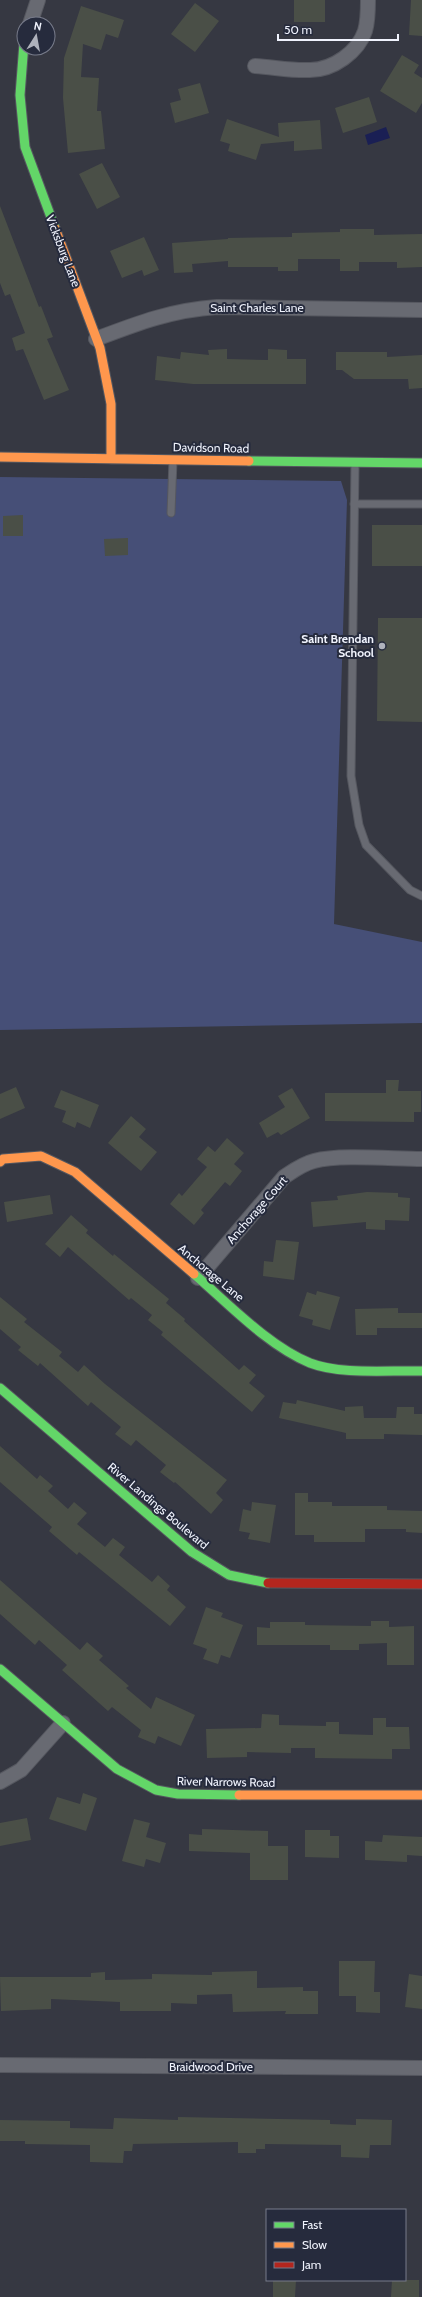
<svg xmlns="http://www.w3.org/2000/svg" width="422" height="2297" font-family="Cabin,sans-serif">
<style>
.green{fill:#464f77}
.water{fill:#1a1f54}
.building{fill:#4a4f47}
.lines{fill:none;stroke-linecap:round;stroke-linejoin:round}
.lane-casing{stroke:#55575f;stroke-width:9}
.street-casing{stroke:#55575f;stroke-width:16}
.fast-casing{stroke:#55575f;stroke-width:11}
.slow-casing{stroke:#55575f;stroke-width:11}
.jam-casing{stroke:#55575f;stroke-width:11}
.lane{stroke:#686a72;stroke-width:7}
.street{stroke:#686a72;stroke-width:14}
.fast{stroke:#63d668;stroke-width:9}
.slow{stroke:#ff974d;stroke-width:9}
.jam{stroke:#b3261e;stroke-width:9}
.poi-dot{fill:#afb2bc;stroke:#262b3d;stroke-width:1.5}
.labels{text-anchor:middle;stroke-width:4;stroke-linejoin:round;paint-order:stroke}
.street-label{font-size:12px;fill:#f0f3fd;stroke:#262b3d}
.poi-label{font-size:12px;font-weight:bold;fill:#f0f3fd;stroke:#262b3d;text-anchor:end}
</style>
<rect width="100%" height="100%" fill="#363842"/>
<!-- green -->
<path class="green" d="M0 477 341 481 347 500 334 924 422 942V1023L0 1030Z"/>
<!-- water -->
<path class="water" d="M386 127 390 138 368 145 365 135Z"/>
<!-- building -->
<path class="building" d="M294 0H325V22H294Z
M411 0H422V36L409 35Z
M195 3 219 21 195 52 171 34Z
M81 6 124 20 118 38 106 34 101 50 83 44 81 77 99 78 97 111H101L105 149 68 153 63 98 64 58Z
M402 55 419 65 414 73 422 78V103L416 113 380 91Z
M200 83 209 113 175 123 170 103 181 100 178 89Z
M369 97 377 122 343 133 335 108Z
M227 119 279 137 278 123 320 120 322 149 294 151V141L261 144 256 160 228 151 230 144 220 141Z
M102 163 120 197 97 209 79 174Z
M0 206 39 307 41 306 53 337 47 339 69 390 44 400 23 349 16 351 12 338 25 333 10 294 5 296 0 283Z
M340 229H374V235L422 234V267L397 268V262H359V271H340V259H298V271H278V267H228V261L192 264 193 272 174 273 172 243 228 239V238L292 237V233L340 232Z
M144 237 159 270 144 276 142 270 122 278 110 251Z
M227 349V359L268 360V349L287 350V359H306V384H193L155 380 157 356 180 359 181 352 209 355 208 350Z
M336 352H387V357L422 355V388L409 389 408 379H354L342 370H336Z
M23 515V536H3V516Z
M372 525H422V566H372Z
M128 538V555L105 556 104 539Z
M378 618H422V722L377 721Z
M386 1080H399L398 1091H421V1112H414V1122L325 1121V1093H386Z
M16 1087 25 1108 0 1119V1094Z
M292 1088 310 1118 281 1135 278 1132 267 1138 259 1123 285 1107 278 1096Z
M61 1090 99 1105 90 1128 77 1122 75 1128 62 1122 66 1111 54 1107Z
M131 1116 146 1129 139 1137 157 1152 141 1171 108 1143Z
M227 1138 244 1153 234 1164 242 1171 230 1186 225 1182 201 1210 204 1213 194 1225 170 1204 179 1193 182 1196 207 1167 197 1159 208 1146 215 1152Z
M367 1192 398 1193V1197L410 1198 409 1221 385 1220V1230L366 1229V1222L313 1227 311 1202 338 1200 337 1196Z
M50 1195 53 1214 7 1222 4 1202Z
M71 1215 88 1230 86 1233 113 1256 114 1254 169 1299 166 1303 185 1319 184 1321 239 1370 244 1365 256 1375 249 1383 265 1396 252 1412 161 1335 163 1332 148 1320 152 1315 131 1298 129 1300 68 1247 60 1257 45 1244Z
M276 1240 299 1242 294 1280 263 1276 264 1261 273 1262Z
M317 1291 340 1297 330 1330 312 1325 313 1320 299 1316 307 1292 316 1295Z
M0 1297 27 1319 24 1322 62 1352 59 1356 78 1372 84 1365 105 1384 227 1480 216 1493 223 1500 211 1514 175 1482 174 1483 160 1472 166 1465 136 1440 131 1446 115 1434 121 1427 91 1402 88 1406 40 1363 38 1366 18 1350 21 1347 0 1329Z
M398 1308V1313H422V1328H377V1335H356L355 1309Z
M297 1400 345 1411V1407L363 1406 364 1418H396L397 1407H414V1414H422V1435L384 1434V1439H346V1433L279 1418 283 1402 296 1404Z
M0 1446 37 1479 40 1475 53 1486 48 1491 68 1509 74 1502 87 1513 77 1524 105 1547 113 1538 125 1547 119 1555 152 1582 158 1575 170 1586 167 1590 186 1607 170 1626 79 1552 77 1555 49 1531 52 1527 0 1482Z
M295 1493H308V1502H332V1506H387V1510L422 1511V1533L406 1532V1529H365V1542H314V1535H295Z
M252 1502 276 1505 270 1543 248 1539 250 1533 239 1531 243 1509 251 1511Z
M0 1580 80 1650 87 1642 103 1656 99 1660 129 1686 126 1688 151 1709 156 1697 195 1715 181 1746 158 1736 155 1744 138 1737 141 1730 112 1707 108 1711 62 1670 67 1665 39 1640 35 1645 0 1614Z
M206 1607 223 1613 221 1617 243 1625 230 1658 221 1655 218 1664 203 1659 207 1649 193 1644Z
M371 1621H389V1627L414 1626V1665H387V1643L359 1644V1650H330V1645H257V1627L270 1628V1622H305V1625L371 1626Z
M262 1714 279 1715V1725L326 1726V1722H339V1734L373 1735V1718H386V1727H409L410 1749H392V1759L315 1758V1748H291V1753L247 1752V1757L207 1758 206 1729 261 1728Z
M83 1793 97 1798 86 1831 49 1819 57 1797 80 1804Z
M27 1818 31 1840 0 1846V1823Z
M134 1819 150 1823 146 1837 166 1843 160 1863 146 1859 144 1867 122 1861Z
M202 1829 268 1831V1846H288V1880H250V1853L189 1851V1834L202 1835Z
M305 1830H330V1836H339V1858L305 1857Z
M383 1835 422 1837V1856L407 1855V1862L365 1860V1841L382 1842Z
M339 1961H375L374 1992H380V2013L356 2012V1996H339Z
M257 1971V1988L303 1987V1991H318V2014H285L286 2011 233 2012 232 1994 197 1995V2004L171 2003V2011H120V2002L51 1999V2009L1 2011 0 1977H91V1973L105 1972V1980L152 1979V1974L212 1975V1972Z
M409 1974 422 1976V2009L405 2007Z
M178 2117 330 2120V2124L356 2125V2119L392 2120 391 2145H370L369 2158 341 2157V2145L265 2144V2149H256V2153H238V2142L133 2144 132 2151H124L123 2163 90 2162V2145L25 2144V2141H0V2120L70 2121V2128L113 2129 114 2118 178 2120Z
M273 2280H296L295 2297H273Z
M392 2280H419V2297H391Z"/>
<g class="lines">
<!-- lane casing -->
<g class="lane-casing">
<path id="lane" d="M355 464 351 776 359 825 366 845 410 890 422 896
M354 504H422
M171 513 173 460"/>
</g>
<!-- street casing -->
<g class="street-casing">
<path id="street" d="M30 24 38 0
M255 66C273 67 292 71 310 70 333 70 358 52 365 31 368 21 368 10 368 0
M96 339C138 323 172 310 217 307L422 310
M198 1278 284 1177C293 1171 302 1164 314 1161 340 1154 393 1159 422 1159
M0 1782 21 1770 63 1723
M0 2065 422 2068"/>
</g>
<!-- fast casing -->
<g class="fast-casing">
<path id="fast" d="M24 43 20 95 25 147 55 228
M249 461 422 463
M194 1274C228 1303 268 1346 310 1363 341 1375 388 1370 422 1371
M0 1388 192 1552 229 1575 268 1583
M0 1669 117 1769 156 1790 178 1794 239 1795"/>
</g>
<!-- slow casing -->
<g class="slow-casing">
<path id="slow" d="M55 228 100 348 111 404V459
M0 457 249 461
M0 1162 3 1159 41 1156 75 1172 194 1274
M239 1795H422"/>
</g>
<!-- jam casing -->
<g class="jam-casing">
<path id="jam" d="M268 1583 422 1584"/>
</g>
<!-- lane -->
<use href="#lane" class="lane"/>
<!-- street -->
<use href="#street" class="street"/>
<!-- fast -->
<use href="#fast" class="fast"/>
<!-- slow -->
<use href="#slow" class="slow"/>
<!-- jam -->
<use href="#jam" class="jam"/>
</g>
<!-- markers -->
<circle class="poi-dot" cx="382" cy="646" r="4"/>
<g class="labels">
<!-- street labels -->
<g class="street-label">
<text transform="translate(63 251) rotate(69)" y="4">Vicksburg Lane</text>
<text x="257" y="312">Saint Charles Lane</text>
<text transform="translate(211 448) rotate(1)" y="4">Davidson Road</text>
<text transform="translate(257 1210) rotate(-49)" y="4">Anchorage Court</text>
<text transform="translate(211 1273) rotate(40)" y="4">Anchorage Lane</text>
<text transform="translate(158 1506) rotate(40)" y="4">River Landings Boulevard</text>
<text transform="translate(226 1782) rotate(1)" y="4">River Narrows Road</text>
<text x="211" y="2071">Braidwood Drive</text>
</g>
<!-- poi labels -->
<g class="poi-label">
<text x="374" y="643">Saint Brendan<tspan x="374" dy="14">School</tspan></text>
</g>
</g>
<!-- legend -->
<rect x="266" y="2209" width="140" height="72" fill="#262b3d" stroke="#777b8a"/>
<rect x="274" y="2222" width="20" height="6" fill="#63d668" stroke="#777b8a"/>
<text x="302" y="2229" font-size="12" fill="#f0f3fd">Fast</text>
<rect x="274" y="2242" width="20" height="6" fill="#ff974d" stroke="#777b8a"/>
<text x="302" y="2249" font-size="12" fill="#f0f3fd">Slow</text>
<rect x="274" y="2262" width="20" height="6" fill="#b3261e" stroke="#777b8a"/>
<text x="302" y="2269" font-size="12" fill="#f0f3fd">Jam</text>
<!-- north arrow -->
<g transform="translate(36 36) rotate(11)"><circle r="19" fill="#262b3d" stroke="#777b8a"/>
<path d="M0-3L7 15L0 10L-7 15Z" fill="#afb2bc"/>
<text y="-6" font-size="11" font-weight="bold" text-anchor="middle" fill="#f0f3fd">N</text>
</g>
<!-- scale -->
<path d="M278 34v6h120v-6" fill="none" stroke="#f0f3fd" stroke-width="2"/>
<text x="284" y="34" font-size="12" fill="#f0f3fd" stroke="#262b3d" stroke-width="3" paint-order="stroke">50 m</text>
</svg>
